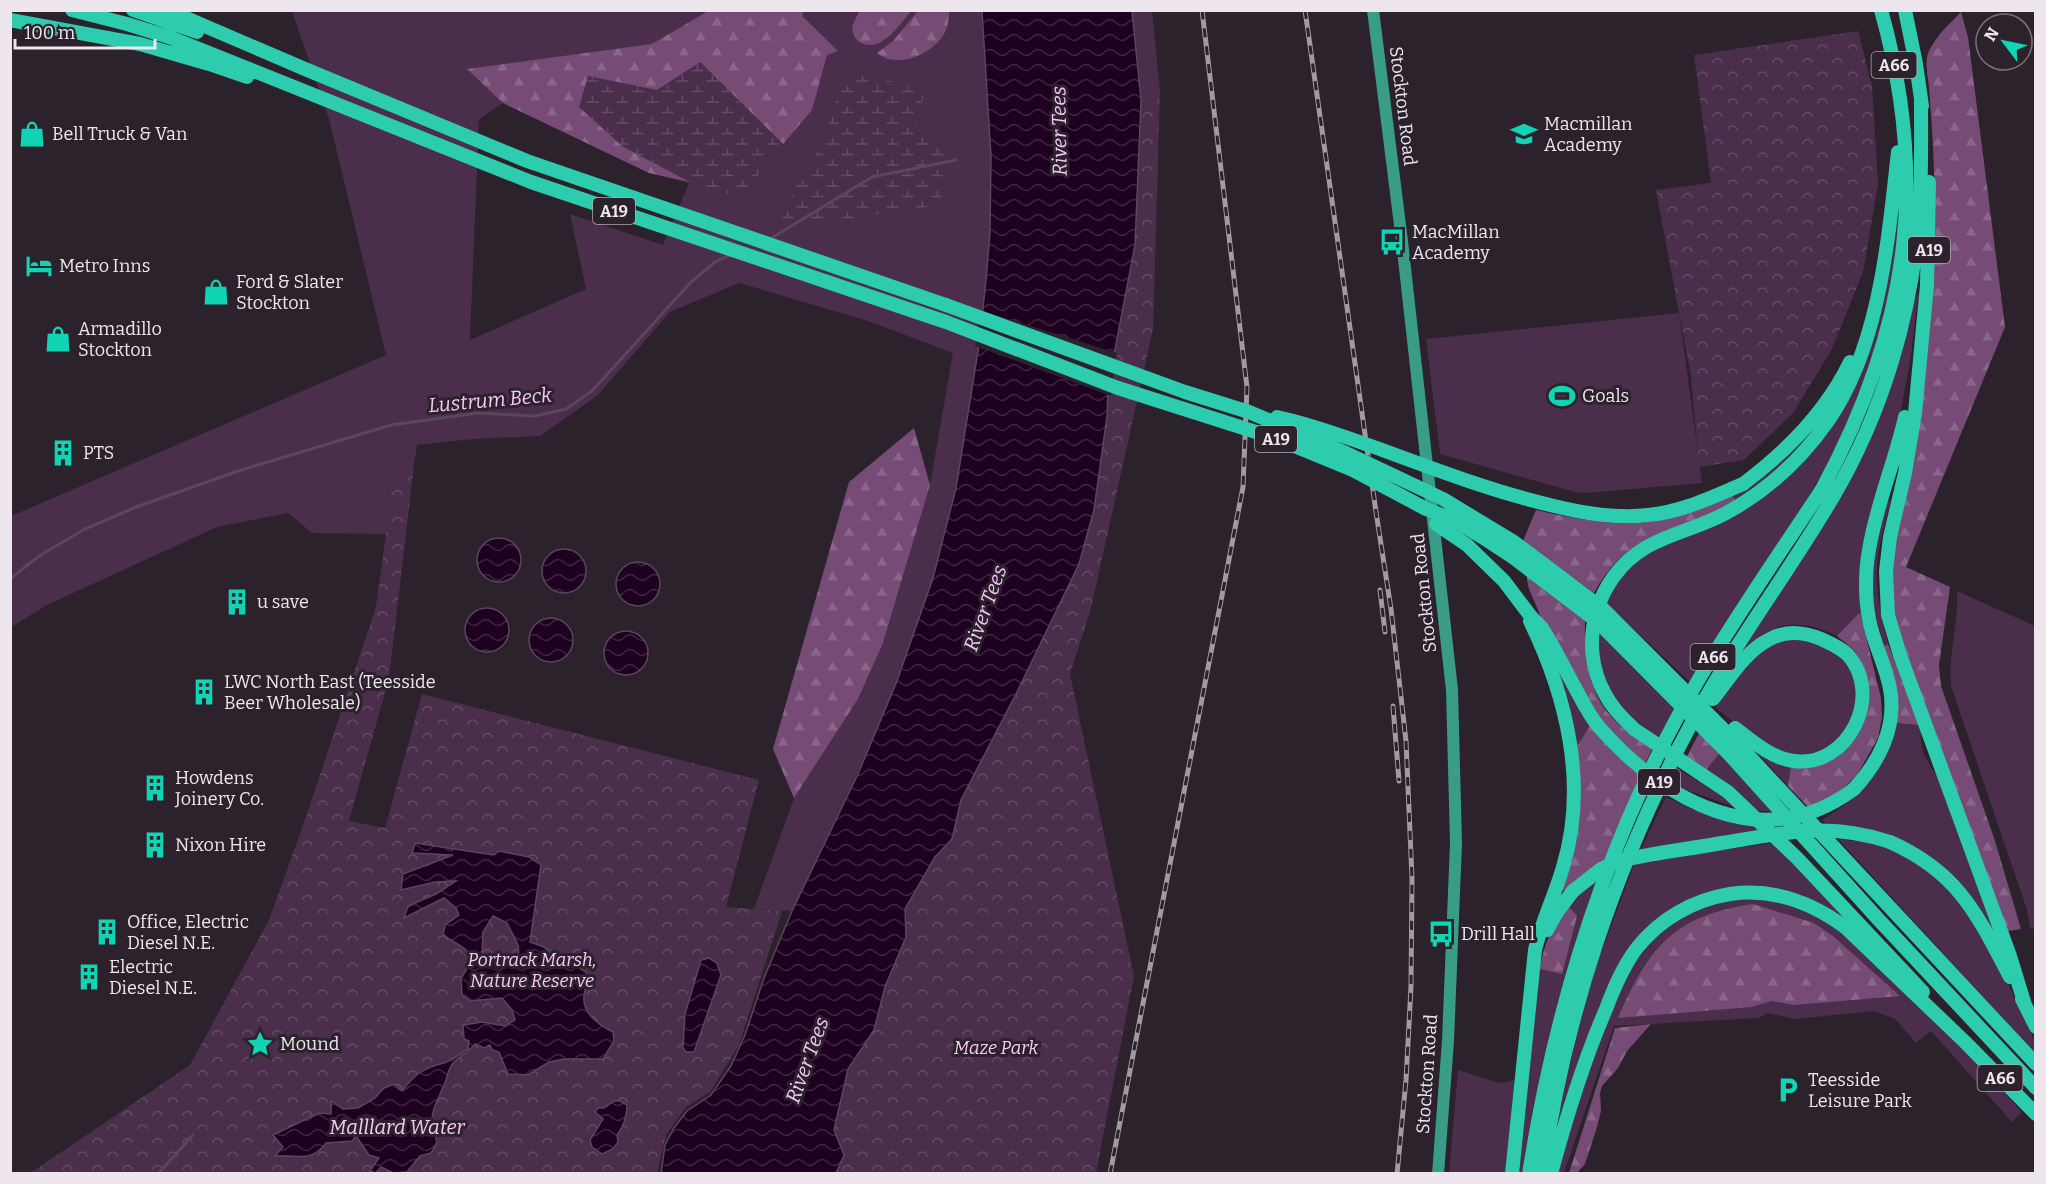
<svg xmlns="http://www.w3.org/2000/svg" width="2046" height="1184" font-family="Bitter,serif">
<style>
.green{fill:#4a2e4b;fill-rule:evenodd}
.forest{fill:url(#forest-firs)}
.wetland{fill:url(#wetland-marsh)}
.park{fill:url(#park-crowns)}
.water{fill:url(#water-waves);stroke:#5c455e;stroke-width:1.5;fill-rule:evenodd}
.pier{fill:#2b222b}
.lines{fill:none;stroke-linecap:round;stroke-linejoin:round}
.stream{stroke:#5c455e;stroke-width:3}
.secondary{stroke:#399c87;stroke-width:12}
.trunk{stroke:#2dccae;stroke-width:14}
.rail-casing{stroke:#a29aa2;stroke-width:5}
.rail{stroke:#2b222b;stroke-width:3;stroke-dasharray:9;stroke-linecap:butt}
.trunk-bridge{stroke:#2dccae;stroke-width:14}
.labels{text-anchor:middle;stroke-width:6;stroke-linejoin:round;paint-order:stroke}
.shield{fill:#2b222b;stroke:#b3abb3;stroke-width:1.5}
.shield-label{font-size:16px;font-weight:bold;fill:#ede6ed}
.street-label{font-size:18px;fill:#ede6ed;stroke:#2b222b}
.poi-label{font-size:18px;fill:#ede6ed;stroke:#2b222b;text-anchor:start}
.park-label{font-size:18px;font-style:italic;fill:#fcc8fc;stroke:#2b222b}
.water-label{font-size:20px;font-style:italic;fill:#fac6fa;stroke:#2b222b}
</style>
<defs>
<pattern id="forest-firs" width="22" height="20" patternUnits="userSpaceOnUse" patternTransform="scale(1.5)"><rect width="22" height="20" fill="#764c77"/><path d="M5 1l3.5 6h-7zM16 11l3.5 6h-7z" fill="#8a668b"/></pattern>
<pattern id="wetland-marsh" width="20" height="14" patternUnits="userSpaceOnUse" patternTransform="scale(1.5)"><rect width="20" height="14" fill="#4a2e4b"/><path d="M1 5h8M5 5V1M11 12h8M15 12V8" fill="none" stroke="#644c65"/></pattern>
<pattern id="park-crowns" width="20" height="18" patternUnits="userSpaceOnUse" patternTransform="scale(1.5)"><rect width="20" height="18" fill="#4a2e4b"/><path d="M2 6a3 3 0 1 1 6 0M12 15a3 3 0 1 1 6 0" fill="none" stroke="#644c65"/></pattern>
<pattern id="water-waves" width="16" height="10" patternUnits="userSpaceOnUse" patternTransform="scale(1.5)"><rect width="16" height="10" fill="#1e0020"/><path d="M0 5q4-4 8 0t8 0" fill="none" stroke="#3f2541"/></pattern>
</defs>
<rect width="100%" height="100%" fill="#2b222b"/>
<!-- green -->
<path class="green" d="M292 11H982C986 73 993 136 992 198 990 261 982 323 973 385 963 450 952 515 933 578 898 694 844 802 792 911L754 909 794 798 858 699 883 643 930 485 953 353 868 321 739 283 670 312 597 396 540 436 473 439 417 445 414 465 390 470 386 534 312 533 288 513 217 527 47 605 11 627V516L386 355 329 119ZM503 103 649 173 689 183 663 245 570 214 586 289 470 340 479 119Z
M1132 11H1152L1160 90 1141 100Z
M1896 223H1900C1892 287 1879 349 1854 409 1831 465 1797 515 1763 566 1738 604 1714 643 1690 682L1604 601 1618 578 1639 556 1758 498 1850 386Z
M1916 293 1918 296 1911 356 1900 415 1864 538 1860 567V612L1837 636C1799 617 1765 621 1740 657L1736 655 1829 511 1913 306Z
M1679 313 1702 483 1586 493 1575 492 1440 454 1426 339Z
M1805 436 1806 437C1785 462 1763 484 1735 500L1731 494Z
M1888 500 1891 501C1886 519 1881 538 1878 556 1874 586 1881 616 1888 644L1880 648C1867 593 1871 553 1888 500Z
M1957 591 2035 626V929L2030 928 2027 910 1951 686C1948 654 1959 623 1957 591Z
M1597 631 1675 709 1659 738C1633 719 1610 701 1600 668 1597 657 1598 643 1597 631Z
M1792 639 1813 642 1840 654 1856 679 1855 715 1847 730 1832 744 1820 751 1807 754 1793 755 1781 752 1737 725 1715 707C1736 682 1757 642 1792 639Z
M1554 666 1565 681 1590 726 1575 749Z
M1895 723 1919 725C1921 730 1921 733 1921 740 1922 753 1929 767 1939 777L2003 949 1933 860 1830 827 1822 820C1864 794 1885 772 1895 723Z
M1719 754 1773 812 1754 810 1706 770Z
M1761 754 1791 766 1788 786 1760 756Z
M1680 770 1728 800 1734 807 1673 785Z
M1666 797 1691 809 1761 827 1765 832 1640 851Z
M1838 839C1855 841 1875 842 1892 848 1968 877 2003 974 2035 1042V1053Z
M1773 843 1853 925 1839 914 1802 895 1770 888 1721 890 1633 947 1559 1130 1555 1129 1588 988 1635 862Z
M1599 877 1524 1173 1519 1174 1540 969 1562 974 1567 905Z
M1738 899 1781 900 1832 924 1948 1032 2022 1112 2012 1122 1931 1031 1916 1043 1895 1019 1874 1011 1795 1019 1768 1013 1759 1018 1614 1026 1564 1173 1558 1174 1582 1087 1610 1012 1632 967 1653 940 1679 918 1706 906Z
M1458 1070 1500 1083 1514 1080 1507 1173 1449 1174Z"/>
<!-- forest -->
<path class="forest" d="M710 10 804 11 802 16 838 51 827 55 812 110 783 144 700 62 622 146 690 182 649 173 503 103 467 69 652 44Z
M860 10H911V11C902 22 893 35 881 42 872 48 856 45 853 33 850 26 857 17 860 10Z
M918 11H949C949 18 948 28 944 34 932 54 898 70 877 53L893 41Z
M1961 12 1968 37 2005 327 1906 567 1950 587 1939 665 1941 686 1995 841 2021 929 2008 931 1974 844 1892 612 1889 567 1934 239C1936 188 1933 138 1929 87 1928 77 1924 60 1929 51 1936 36 1950 23 1961 12Z
M914 428 930 485 883 643 858 699 794 798 773 749 849 482Z
M1731 494 1735 500C1726 506 1716 512 1706 516 1652 541 1627 536 1594 593L1523 541 1536 510C1563 516 1591 522 1619 523 1656 525 1699 513 1731 494Z
M1527 576 1585 621C1584 652 1588 690 1609 714 1621 728 1636 739 1652 749L1645 764 1604 724 1540 617C1536 600 1527 592 1527 576Z
M1860 612 1881 698 1882 717 1878 738 1857 775 1840 792 1809 808 1788 786 1791 766C1804 762 1830 758 1841 752 1873 733 1876 679 1855 652 1850 646 1843 641 1837 636Z
M1888 644 1919 725 1895 723 1880 648Z
M1590 726 1609 748 1640 776 1603 863 1565 891 1559 888 1575 749Z
M1699 733 1719 754 1706 770 1686 758Z
M1753 904 1814 923 1834 937 1900 996 1794 1005 1772 1001 1751 1007 1618 1018C1649 948 1672 916 1753 904Z
M1567 905 1577 916 1562 974 1540 969C1543 944 1553 926 1567 905Z
M1651 1024 1627 1051 1618 1068 1602 1086 1600 1093 1601 1111 1597 1127 1585 1164 1577 1173H1569L1615 1028Z"/>
<!-- wetland -->
<path class="wetland" d="M700 62 783 144 740 198 690 182 622 146 579 107 588 76 657 90Z
M845 72 925 88 917 127 930 145 946 146 940 205 837 221 782 219 797 184 816 155 831 118Z"/>
<!-- park -->
<path class="park" d="M1858 31 1872 86 1878 184 1863 272 1832 349 1793 413 1744 460 1699 467 1691 376 1656 190 1711 183 1694 55Z
M1160 90 1153 329 1091 608 1070 674 1134 976 1096 1173H836L844 1155 834 1130 848 1069 874 1030 885 987 906 937 905 909 935 857 952 839 961 800 1017 692 1079 564 1094 510 1107 416 1108 386 1135 245 1141 100Z
M414 465 389 678 349 821 385 828 422 694 759 780 726 907 782 911 739 1045 710 1092 686 1107 666 1135 657 1173 29 1174 190 1065 269 920 306 817 376 607 386 534 390 469Z"/>
<!-- water -->
<path class="water" d="M982 11H1132L1141 100 1135 245 1108 386 1107 416 1094 510 1079 564 1017 692 961 800 952 839 935 857 905 909 906 937 885 987 874 1030 848 1069 834 1130 844 1155 836 1173 661 1174 665 1145 674 1128 687 1111 711 1095 731 1066 745 1035 764 978 792 911 858 774 897 681 933 578 956 488 979 345 986 280 990 231 991 157Z
M477 560a22 22 0 1 1 44 0a22 22 0 1 1-44 0Z
M542 571a22 22 0 1 1 44 0a22 22 0 1 1-44 0Z
M616 584a22 22 0 1 1 44 0a22 22 0 1 1-44 0Z
M465 630a22 22 0 1 1 44 0a22 22 0 1 1-44 0Z
M529 640a22 22 0 1 1 44 0a22 22 0 1 1-44 0Z
M604 653a22 22 0 1 1 44 0a22 22 0 1 1-44 0Z
M415 843 494 855 499 851 529 857 541 865 530 942 544 947 554 958 568 961 586 972C587 984 586 984 584 996 582 1014 599 1025 613 1032L614 1041 603 1059H565L549 1062 528 1075 508 1074 499 1052 492 1050 490 1045 484 1048 475 1044C469 1052 460 1056 454 1062 449 1067 448 1073 446 1080 436 1107 426 1111 437 1142L431 1153 420 1156 407 1172 393 1173 381 1167 376 1173 370 1171 379 1158 369 1155 356 1136 352 1141 326 1143C310 1164 298 1154 275 1156L283 1147 273 1135 319 1113 331 1114V1101L343 1109 358 1108 375 1098 384 1088 394 1084 402 1091C415 1074 423 1068 444 1063 449 1062 462 1052 468 1049L469 1041 464 1039 463 1025 482 1022 505 1026 515 1020 512 1010 502 998 470 1001 462 995 461 979 473 958C463 943 454 945 443 934L445 925 459 915 456 908 444 898 404 918 408 906 436 894 456 881 435 882 401 890 403 874 453 855 412 853ZM493 916 507 923 518 945 520 965 495 964 482 957 483 932Z
M709 958 717 963 721 975 694 1052H686L683 1048 685 1014 701 960Z
M614 1101H620L627 1105C627 1116 624 1126 617 1135L618 1142 613 1149 602 1154 592 1147 590 1140 603 1119 595 1112 598 1108H604Z"/>
<!-- pier -->
<path class="pier" d="M980 310 1117 353 1111 396 975 346Z"/>
<g class="lines">
<!-- stream -->
<path class="stream" d="M770 239 872 177 956 160
M10 579 39 556 85 529 136 507 241 470 391 425 478 413 535 416 566 409 592 391 691 282 715 262 730 255
M158 1174 193 1135"/>
<!-- secondary -->
<path class="secondary" d="M1373 10 1402 241 1452 690 1456 843 1448 1041 1438 1174"/>
<!-- trunk -->
<path class="trunk" d="M72 10 127 24 169 37 531 182 946 322 1118 388
M133 10 197 32
M164 10 179 15 305 69 527 161 946 305
M1905 10 1916 64 1922 106
M10 20 140 44 209 64 247 77
M1929 182 1927 285 1915 413 1905 473 1890 537 1886 571 1888 615 1900 655 2010 956 2025 1005
M1743 484C1787 451 1826 412 1850 362
M1436 524 1467 545 1504 581 1532 618 1530 621C1567 697 1588 785 1563 867 1555 895 1542 921 1535 950L1512 1174
M1713 699C1729 679 1745 652 1768 640 1785 630 1804 632 1821 639 1830 643 1841 648 1848 655 1884 696 1848 768 1794 761 1772 759 1751 740 1735 728
M1634 729C1623 718 1612 708 1605 694 1577 644 1596 577 1645 548 1670 533 1702 527 1728 512 1768 490 1802 458 1828 421 1880 346 1888 240 1898 152
M1733 739 2036 1064
M1728 753 1879 920 2036 1088
M1704 776 1728 792 1797 858 1923 992
M1854 789C1879 762 1897 727 1890 689 1886 665 1873 643 1869 619 1865 598 1865 571 1869 550 1876 505 1895 462 1905 417
M1890 842C1958 872 1977 914 2010 977
M1547 930 1557 912 1573 891
M2022 999 2036 1027
M1529 1174C1556 1001 1610 830 1699 679 1737 614 1781 552 1822 489 1907 332 1930 184 1881 10
M1542 1174C1564 1019 1615 866 1689 728 1731 648 1787 575 1833 497 1883 412 1912 313 1919 216 1922 177 1921 138 1921 99
M1551 1174C1566 1118 1583 1062 1606 1009 1614 988 1623 966 1637 948 1660 919 1693 900 1730 894 1772 888 1811 902 1845 927L1965 1042 2036 1114"/>
<!-- rail casing -->
<g class="rail-casing">
<path id="rail" d="M1305 10 1376 512 1391 609 1406 741 1412 878 1411 987 1406 1080 1397 1174
M1380 590 1385 632
M1393 706 1399 781
M1110 1174 1243 487 1247 387 1202 10"/>
</g>
<!-- rail -->
<use href="#rail" class="rail"/>
<!-- trunk-bridge -->
<path class="trunk-bridge" d="M946 305 1185 392 1249 412 1346 453 1443 499 1514 542 1602 608 1733 739
M1118 388 1275 438 1353 470 1426 509 1450 518 1482 537 1514 558 1599 623 1728 753
M1277 417C1311 424 1345 437 1377 448 1434 469 1491 491 1550 505 1582 513 1615 519 1648 515 1682 512 1712 497 1743 484
M1532 618 1542 628C1553 646 1563 665 1573 684 1581 698 1588 714 1599 727 1664 801 1763 857 1854 789
M1634 729 1704 776
M1573 891 1601 869 1622 860C1655 853 1688 849 1722 843 1783 833 1829 821 1890 842"/>
</g>
<!-- icons -->
<defs>
<g id="shop-bare" transform="scale(2.07)"><path d="M-5-2.5h2.3a2.7 3.5 0 0 1 5.4 0H5L5.5 6h-11ZM-1.5-2.5h3a1.5 2.3 0 0 0-3 0Z" fill="#0fd5b4" stroke="#2b222b" stroke-width="2.5" paint-order="stroke"/></g>
<g id="school-bare" transform="scale(2.07)"><path d="M0-5L7-2L0 1L-7-2ZM-4 1L0 2.5L4 1V4Q0 6-4 4Z" fill="#0fd5b4" stroke="#2b222b" stroke-width="2.5" paint-order="stroke"/></g>
<g id="bus-bare" transform="scale(2.07)"><path d="M-5-6H5V4H4V6H2V4H-2V6H-4V4H-5ZM-3.5-4V0h7V-4ZM-3.5 1.2v1.5H-2V1.2ZM2 1.2v1.5H3.5V1.2Z" fill="#0fd5b4" stroke="#2b222b" stroke-width="2.5" paint-order="stroke"/></g>
<g id="hotel-bare" transform="scale(2.07)"><path d="M-6-4.5h1.5V1H6V5H4.5V3h-9V5H-6ZM-4 0a1.8 1.8 0 1 1 3.6 0ZM.5 0V-2.5h3Q6-2.5 6 0Z" fill="#0fd5b4" stroke="#2b222b" stroke-width="2.5" paint-order="stroke"/></g>
<g id="stadium-bare" transform="scale(2.07)"><path d="M0-5a6.5 5 0 1 0 0 10a6.5 5 0 1 0 0-10ZM-3.5-1.8h7v3.6h-7Z" fill="#0fd5b4" stroke="#2b222b" stroke-width="2.5" paint-order="stroke"/></g>
<g id="building-bare" transform="scale(2.07)"><path d="M-4-6H4V6H1V3H-1V6H-4ZM-2.5-4.3h1.7v1.8h-1.7ZM.8-4.3h1.7v1.8H.8ZM-2.5-1h1.7V.8h-1.7ZM.8-1h1.7V.8H.8Z" fill="#0fd5b4" stroke="#2b222b" stroke-width="2.5" paint-order="stroke"/></g>
<g id="sight-bare" transform="scale(2.07)"><path d="M0-6L1.8-2.2L6-1.7L2.9 1.2L3.7 5.4L0 3.3L-3.7 5.4L-2.9 1.2L-6-1.7L-1.8-2.2Z" fill="#0fd5b4" stroke="#2b222b" stroke-width="2.5" paint-order="stroke"/></g>
<g id="parking-bare" transform="scale(2.07)"><path d="M-3.5-5.5H1a3.5 3.5 0 0 1 0 7H-1V5.5H-3.5ZM-1-3.4V-.6H.8a1.4 1.4 0 0 0 0-2.8Z" fill="#0fd5b4" stroke="#2b222b" stroke-width="2.5" paint-order="stroke"/></g>
</defs>
<g fill-rule="evenodd">
<use href="#shop-bare" x="32" y="134"/>
<use href="#school-bare" x="1524" y="134"/>
<use href="#bus-bare" x="1392" y="242"/>
<use href="#hotel-bare" x="39" y="266"/>
<use href="#shop-bare" x="216" y="292"/>
<use href="#shop-bare" x="58" y="339"/>
<use href="#stadium-bare" x="1562" y="396"/>
<use href="#building-bare" x="63" y="453"/>
<use href="#building-bare" x="237" y="602"/>
<use href="#building-bare" x="204" y="692"/>
<use href="#building-bare" x="155" y="788"/>
<use href="#building-bare" x="155" y="845"/>
<use href="#building-bare" x="107" y="932"/>
<use href="#bus-bare" x="1441" y="934"/>
<use href="#building-bare" x="89" y="977"/>
<use href="#sight-bare" x="260" y="1044"/>
<use href="#parking-bare" x="1788" y="1090"/>
</g>
<g class="labels">
<!-- shield labels -->
<g class="shield">
<rect x="1871.5" y="52" width="45" height="26" rx="4.5"/>
<rect x="593" y="198" width="42" height="26" rx="4.5"/>
<rect x="1908" y="237" width="42" height="26" rx="4.5"/>
<rect x="1255" y="426" width="42" height="26" rx="4.5"/>
<rect x="1690.5" y="644" width="45" height="26" rx="4.5"/>
<rect x="1638" y="769" width="42" height="26" rx="4.5"/>
<rect x="1977.5" y="1065" width="45" height="26" rx="4.5"/>
</g>
<g class="shield-label">
<text x="1894" y="71">A66</text>
<text x="614" y="217">A19</text>
<text x="1929" y="256">A19</text>
<text x="1276" y="445">A19</text>
<text x="1713" y="663">A66</text>
<text x="1659" y="788">A19</text>
<text x="2000" y="1084">A66</text>
</g>
<!-- street labels -->
<g class="street-label">
<text transform="translate(1403 106) rotate(83)" y="6">Stockton Road</text>
<text transform="translate(1424 593) rotate(-96)" y="6">Stockton Road</text>
<text transform="translate(1427 1074) rotate(-86)" y="6">Stockton Road</text>
</g>
<!-- poi labels -->
<g class="poi-label">
<text x="1544" y="130">Macmillan<tspan x="1544" dy="21">Academy</tspan></text>
<text x="52" y="140">Bell Truck &amp; Van</text>
<text x="1412" y="238">MacMillan<tspan x="1412" dy="21">Academy</tspan></text>
<text x="59" y="272">Metro Inns</text>
<text x="236" y="288">Ford &amp; Slater<tspan x="236" dy="21">Stockton</tspan></text>
<text x="78" y="335">Armadillo<tspan x="78" dy="21">Stockton</tspan></text>
<text x="1582" y="402">Goals</text>
<text x="83" y="459">PTS</text>
<text x="257" y="608">u save</text>
<text x="224" y="688">LWC North East (Teesside<tspan x="224" dy="21">Beer Wholesale)</tspan></text>
<text x="175" y="784">Howdens<tspan x="175" dy="21">Joinery Co.</tspan></text>
<text x="175" y="851">Nixon Hire</text>
<text x="127" y="928">Office, Electric<tspan x="127" dy="21">Diesel N.E.</tspan></text>
<text x="1461" y="940">Drill Hall</text>
<text x="109" y="973">Electric<tspan x="109" dy="21">Diesel N.E.</tspan></text>
<text x="280" y="1050">Mound</text>
<text x="1808" y="1086">Teesside<tspan x="1808" dy="21">Leisure Park</tspan></text>
</g>
<!-- park labels -->
<g class="park-label">
<text x="532" y="966">Portrack Marsh,<tspan x="532" dy="21">Nature Reserve</tspan></text>
<text x="996" y="1054">Maze Park</text>
</g>
<!-- water labels -->
<g class="water-label">
<text transform="translate(1059 131) rotate(-91)" y="7">River Tees</text>
<text transform="translate(490 400) rotate(-5)" y="7">Lustrum Beck</text>
<text transform="translate(985 608) rotate(-70)" y="7">River Tees</text>
<text transform="translate(807 1060) rotate(-70)" y="7">River Tees</text>
<text x="397" y="1134">Malllard Water</text>
</g>
</g>
<!-- border -->
<rect width="2046" height="1184" fill="none" stroke="#ede6ed" stroke-width="24"/>
<!-- north arrow -->
<g transform="translate(2004 42) rotate(302)"><circle r="28" fill="#2b222b" stroke="#797079" stroke-width="1.5"/>
<path d="M0-4.5L10 22L0 15L-10 22Z" fill="#0fd5b4"/>
<text y="-9" font-size="16" font-weight="bold" text-anchor="middle" fill="#ede6ed">N</text>
</g>
<!-- scale -->
<path d="M15 39v9h140v-9" fill="none" stroke="#ede6ed" stroke-width="3"/>
<text x="24" y="39" font-size="18" fill="#ede6ed" stroke="#2b222b" stroke-width="4.5" paint-order="stroke">100 m</text>
</svg>
